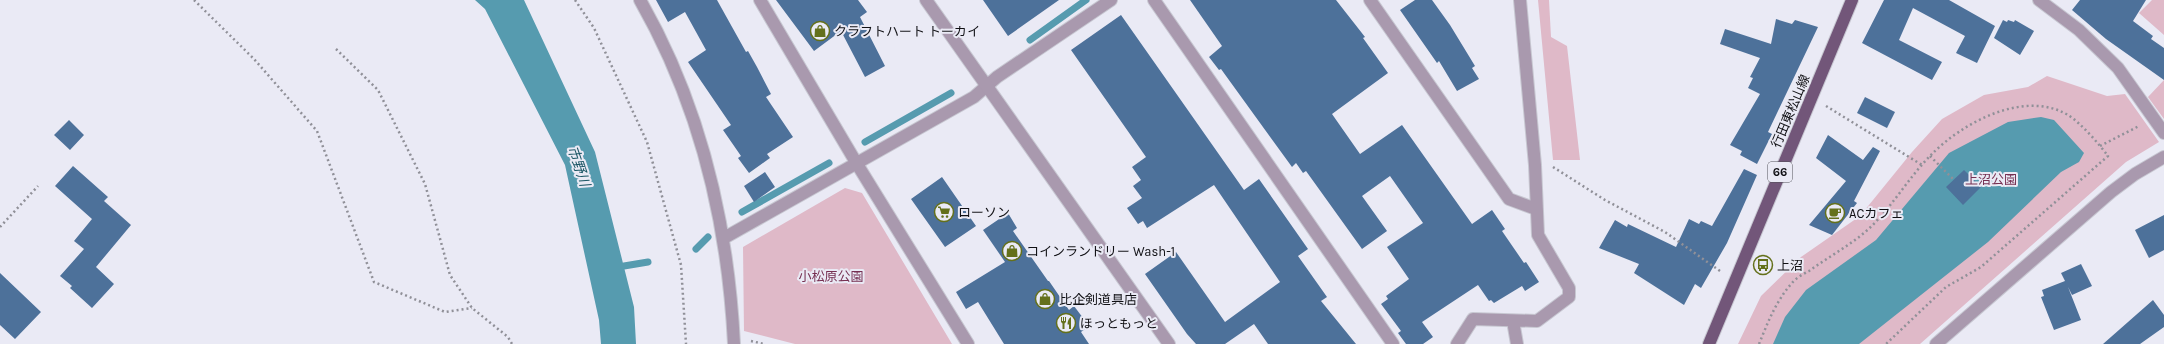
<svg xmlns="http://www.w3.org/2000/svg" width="2164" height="344" font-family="Karla,'Noto Sans JP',sans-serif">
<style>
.green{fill:#dfb9c8}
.water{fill:#569baf}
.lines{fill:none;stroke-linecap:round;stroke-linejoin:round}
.stream{stroke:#569baf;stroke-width:7}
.building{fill:#4d719a}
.minor-casing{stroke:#c7c7d1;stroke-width:14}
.tertiary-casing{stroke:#c7c7d1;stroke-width:14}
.primary-casing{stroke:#c7c7d1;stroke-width:14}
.path{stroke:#909098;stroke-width:2.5;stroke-dasharray:2 3;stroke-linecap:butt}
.minor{stroke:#a999ae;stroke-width:12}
.tertiary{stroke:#a999ae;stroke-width:12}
.primary{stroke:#725679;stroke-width:12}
.labels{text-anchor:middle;stroke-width:4;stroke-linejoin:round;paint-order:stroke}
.shield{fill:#eaeaf5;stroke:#515158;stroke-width:1}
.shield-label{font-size:12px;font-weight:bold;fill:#101014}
.poi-label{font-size:13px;fill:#101014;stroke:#eaeaf5;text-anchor:start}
.street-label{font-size:13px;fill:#101014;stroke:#eaeaf5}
.park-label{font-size:13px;fill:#763052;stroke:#eaeaf5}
.water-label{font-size:14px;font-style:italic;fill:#1c5665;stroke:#eaeaf5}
</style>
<rect width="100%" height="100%" fill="#eaeaf5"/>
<!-- green -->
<path class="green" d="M1538 0H1549L1551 37 1567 46 1580 160H1553Z
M2152 0H2164V35L2139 13Z
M2047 76 2107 96 2125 94 2159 142 2126 162 1920 344H1738L1761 296 1801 257 1860 216 1912 152 1942 119 1984 95 2028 87Z
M2164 80V119L2148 97Z
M845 188 862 193 952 344H795L744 331 743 247Z"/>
<!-- water -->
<path class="water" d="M475 0H524L595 152 634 307 636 344H601L599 320 565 165 485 9Z
M2041 117 2054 120 2084 153 2079 162 2061 172 1988 242 1859 344H1773L1785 317 1806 290 1876 240 1949 153 2008 122Z"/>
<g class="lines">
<!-- stream -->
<path class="stream" d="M1030 40 1086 0
M865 142 951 93
M742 212 829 163
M696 249 708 237
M624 266 648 262"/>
</g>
<!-- building -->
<path class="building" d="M656 0H717L746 52 748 51 757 67 771 94 766 97 793 137 767 154 770 158 749 173 738 158 741 156 723 130 731 125 688 62 706 50 685 12 668 22Z
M776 0H858L867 12 860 17 885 66 865 77 841 31 814 51Z
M983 0H1059L1008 36Z
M1190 0H1336L1365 37 1363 38 1388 73 1332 114 1360 154 1402 125 1472 224 1492 210 1505 229 1502 231 1524 263 1526 262 1539 282 1525 291 1522 286 1494 303 1491 300 1489 301 1478 285 1422 322 1433 337 1423 344H1406L1398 333 1401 331 1381 304 1388 299 1386 296 1409 279 1387 247 1423 223 1390 176 1362 196 1387 231 1362 249 1306 171 1303 173 1296 163 1292 167 1221 69 1219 70 1209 57 1222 46Z
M1415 0H1432L1450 25 1475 66 1472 68 1479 79 1457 91 1439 61 1437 63 1400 10Z
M1884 0H1949L1995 26 1977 63 1956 53 1965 36 1913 8 1899 40 1942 62 1932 80 1862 43Z
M2080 0H2146L2133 21 2153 36 2151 39 2164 48V80L2106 39 2072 10Z
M1121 15 1244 190 1259 179 1308 249 1298 256 1327 297 1321 301 1356 344H1268L1254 324 1225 344H1196L1187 334 1145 274 1176 252 1225 322 1280 282 1214 185 1147 228 1143 221 1138 224 1127 208 1142 198 1133 186 1141 180 1132 167 1146 157 1071 50Z
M1776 19 1792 24 1795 20 1818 27 1768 132 1772 134 1757 164 1740 155 1742 151 1730 145 1760 94 1748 88 1753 78 1750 77 1760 58 1720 44 1725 29 1771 44Z
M2003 20 2007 22 2008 20 2014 22 2015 20 2034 31 2020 55 1994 38Z
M1865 97 1895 112 1887 128 1857 113Z
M69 120 84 135 70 150 54 135Z
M1828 135 1863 160 1873 147 1880 151 1854 201 1857 203 1832 235 1809 225 1846 181 1816 158Z
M73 166 108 197 104 201 131 225 96 267 114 284 92 308 70 288 72 286 60 276 84 249 74 241 92 219 55 186Z
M1744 169 1757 175 1727 243 1701 288 1695 284 1684 305 1634 273 1639 264 1599 248 1615 220 1627 227 1628 224 1676 247 1689 219 1699 224 1701 221 1712 226Z
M1964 170 1981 187 1963 205 1946 187Z
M765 172 775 187 754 202 744 186Z
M942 177 976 226 945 247 911 199Z
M1008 213 1017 228 1013 231 1048 281H1049L1069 310 1074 306 1089 326 1081 332 1089 344H1004L978 302 966 309 956 292 1005 262 983 230Z
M2164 215V250L2149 258 2135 230Z
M2081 264 2092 286 2072 295 2068 287 2081 320 2054 330 2041 297 2044 296 2042 290 2065 281 2061 273Z
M0 273 41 312 15 339 0 325Z
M2153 300 2164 315V327L2140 344H2103Z"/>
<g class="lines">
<!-- minor casing -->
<g class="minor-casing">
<path id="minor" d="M640 0C700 105 728 224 734 344
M760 0 857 164 968 344
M1154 0 1393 344
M1370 0 1509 199 1536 209
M2039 0 2079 30 2118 68 2164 133
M724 238 974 97 997 77 1111 0
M1513 321 1517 344
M1457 344 1473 319 1537 321 1569 297V288L1538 235 1535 165 1520 0"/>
</g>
<!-- tertiary casing -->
<g class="tertiary-casing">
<path id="tertiary" d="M926 0 1169 344
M1936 344 2111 192 2135 174 2164 157"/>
</g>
<!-- primary casing -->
<g class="primary-casing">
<path id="primary" d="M1709 344 1852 0"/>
</g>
<!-- path -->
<path class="path" d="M194 0 254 59 317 131 374 282 445 312 472 308
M575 0 594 28 647 142 681 265 686 344
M336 49 378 90 425 184 450 275 472 308 508 337 512 344
M1826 106 1922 165
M2100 146 2139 126
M1930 156 1954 180
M1553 167 1605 200 1665 232 1720 271
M0 227 38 186
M751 341 764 344
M1759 344C1768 322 1776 301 1792 283 1796 278 1803 274 1809 271 1827 258 1847 247 1864 233 1890 211 1907 179 1931 155 1962 123 2024 89 2068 115 2081 123 2099 144 2108 156L1981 267 1946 287 1886 344"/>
<!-- minor -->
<use href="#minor" class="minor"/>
<!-- tertiary -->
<use href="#tertiary" class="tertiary"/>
<!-- primary -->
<use href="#primary" class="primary"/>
</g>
<!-- icons -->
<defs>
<g id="shop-ring" transform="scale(1)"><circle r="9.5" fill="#eaeaf5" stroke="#64701b" stroke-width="1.5"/><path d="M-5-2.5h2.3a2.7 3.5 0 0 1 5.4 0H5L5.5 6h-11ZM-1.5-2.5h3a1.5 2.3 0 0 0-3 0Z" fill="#64701b"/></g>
<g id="supermarket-ring" transform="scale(1)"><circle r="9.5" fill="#eaeaf5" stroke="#64701b" stroke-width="1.5"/><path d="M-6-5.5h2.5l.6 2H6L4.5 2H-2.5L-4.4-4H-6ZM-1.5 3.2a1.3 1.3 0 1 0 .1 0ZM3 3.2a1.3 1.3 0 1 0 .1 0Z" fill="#64701b"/></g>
<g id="cafe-ring" transform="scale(1)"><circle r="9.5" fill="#eaeaf5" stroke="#64701b" stroke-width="1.5"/><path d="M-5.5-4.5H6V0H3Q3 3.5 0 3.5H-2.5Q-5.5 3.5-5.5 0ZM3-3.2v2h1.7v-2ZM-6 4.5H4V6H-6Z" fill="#64701b"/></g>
<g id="bus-ring" transform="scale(1)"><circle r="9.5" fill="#eaeaf5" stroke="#64701b" stroke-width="1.5"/><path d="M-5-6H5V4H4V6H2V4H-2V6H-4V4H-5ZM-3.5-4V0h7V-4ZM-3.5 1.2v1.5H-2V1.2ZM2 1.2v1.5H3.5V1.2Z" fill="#64701b"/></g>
<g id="restaurant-ring" transform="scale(1)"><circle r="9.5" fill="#eaeaf5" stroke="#64701b" stroke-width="1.5"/><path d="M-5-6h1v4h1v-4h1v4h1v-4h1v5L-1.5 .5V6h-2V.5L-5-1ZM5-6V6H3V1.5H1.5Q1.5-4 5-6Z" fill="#64701b"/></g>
</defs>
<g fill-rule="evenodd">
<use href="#shop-ring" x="820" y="31"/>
<use href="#supermarket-ring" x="944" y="212"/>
<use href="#cafe-ring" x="1835" y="213"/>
<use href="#shop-ring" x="1012" y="251"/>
<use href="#bus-ring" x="1763" y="265"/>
<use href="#shop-ring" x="1045" y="299"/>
<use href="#restaurant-ring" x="1066" y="323"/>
</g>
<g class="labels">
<!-- shield labels -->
<rect class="shield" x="1768" y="162" width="24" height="20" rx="3"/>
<g class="shield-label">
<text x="1780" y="176">66</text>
</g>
<!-- poi labels -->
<g class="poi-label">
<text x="834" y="36">クラフトハート トーカイ</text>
<text x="958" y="217">ローソン</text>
<text x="1849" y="218">ACカフェ</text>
<text x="1026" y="256">コインランドリー Wash-1</text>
<text x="1777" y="270">上沼</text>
<text x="1059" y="304">比企剣道具店</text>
<text x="1080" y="328">ほっともっと</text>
</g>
<!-- street labels -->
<g class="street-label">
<text transform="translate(1790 111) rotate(-67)" y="5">行田東松山線</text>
</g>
<!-- park labels -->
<g class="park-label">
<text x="1991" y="184">上沼公園</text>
<text x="831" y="281">小松原公園</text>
</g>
<!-- water labels -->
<g class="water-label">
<text transform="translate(579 166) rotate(71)" y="5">市野川</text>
</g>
</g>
</svg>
